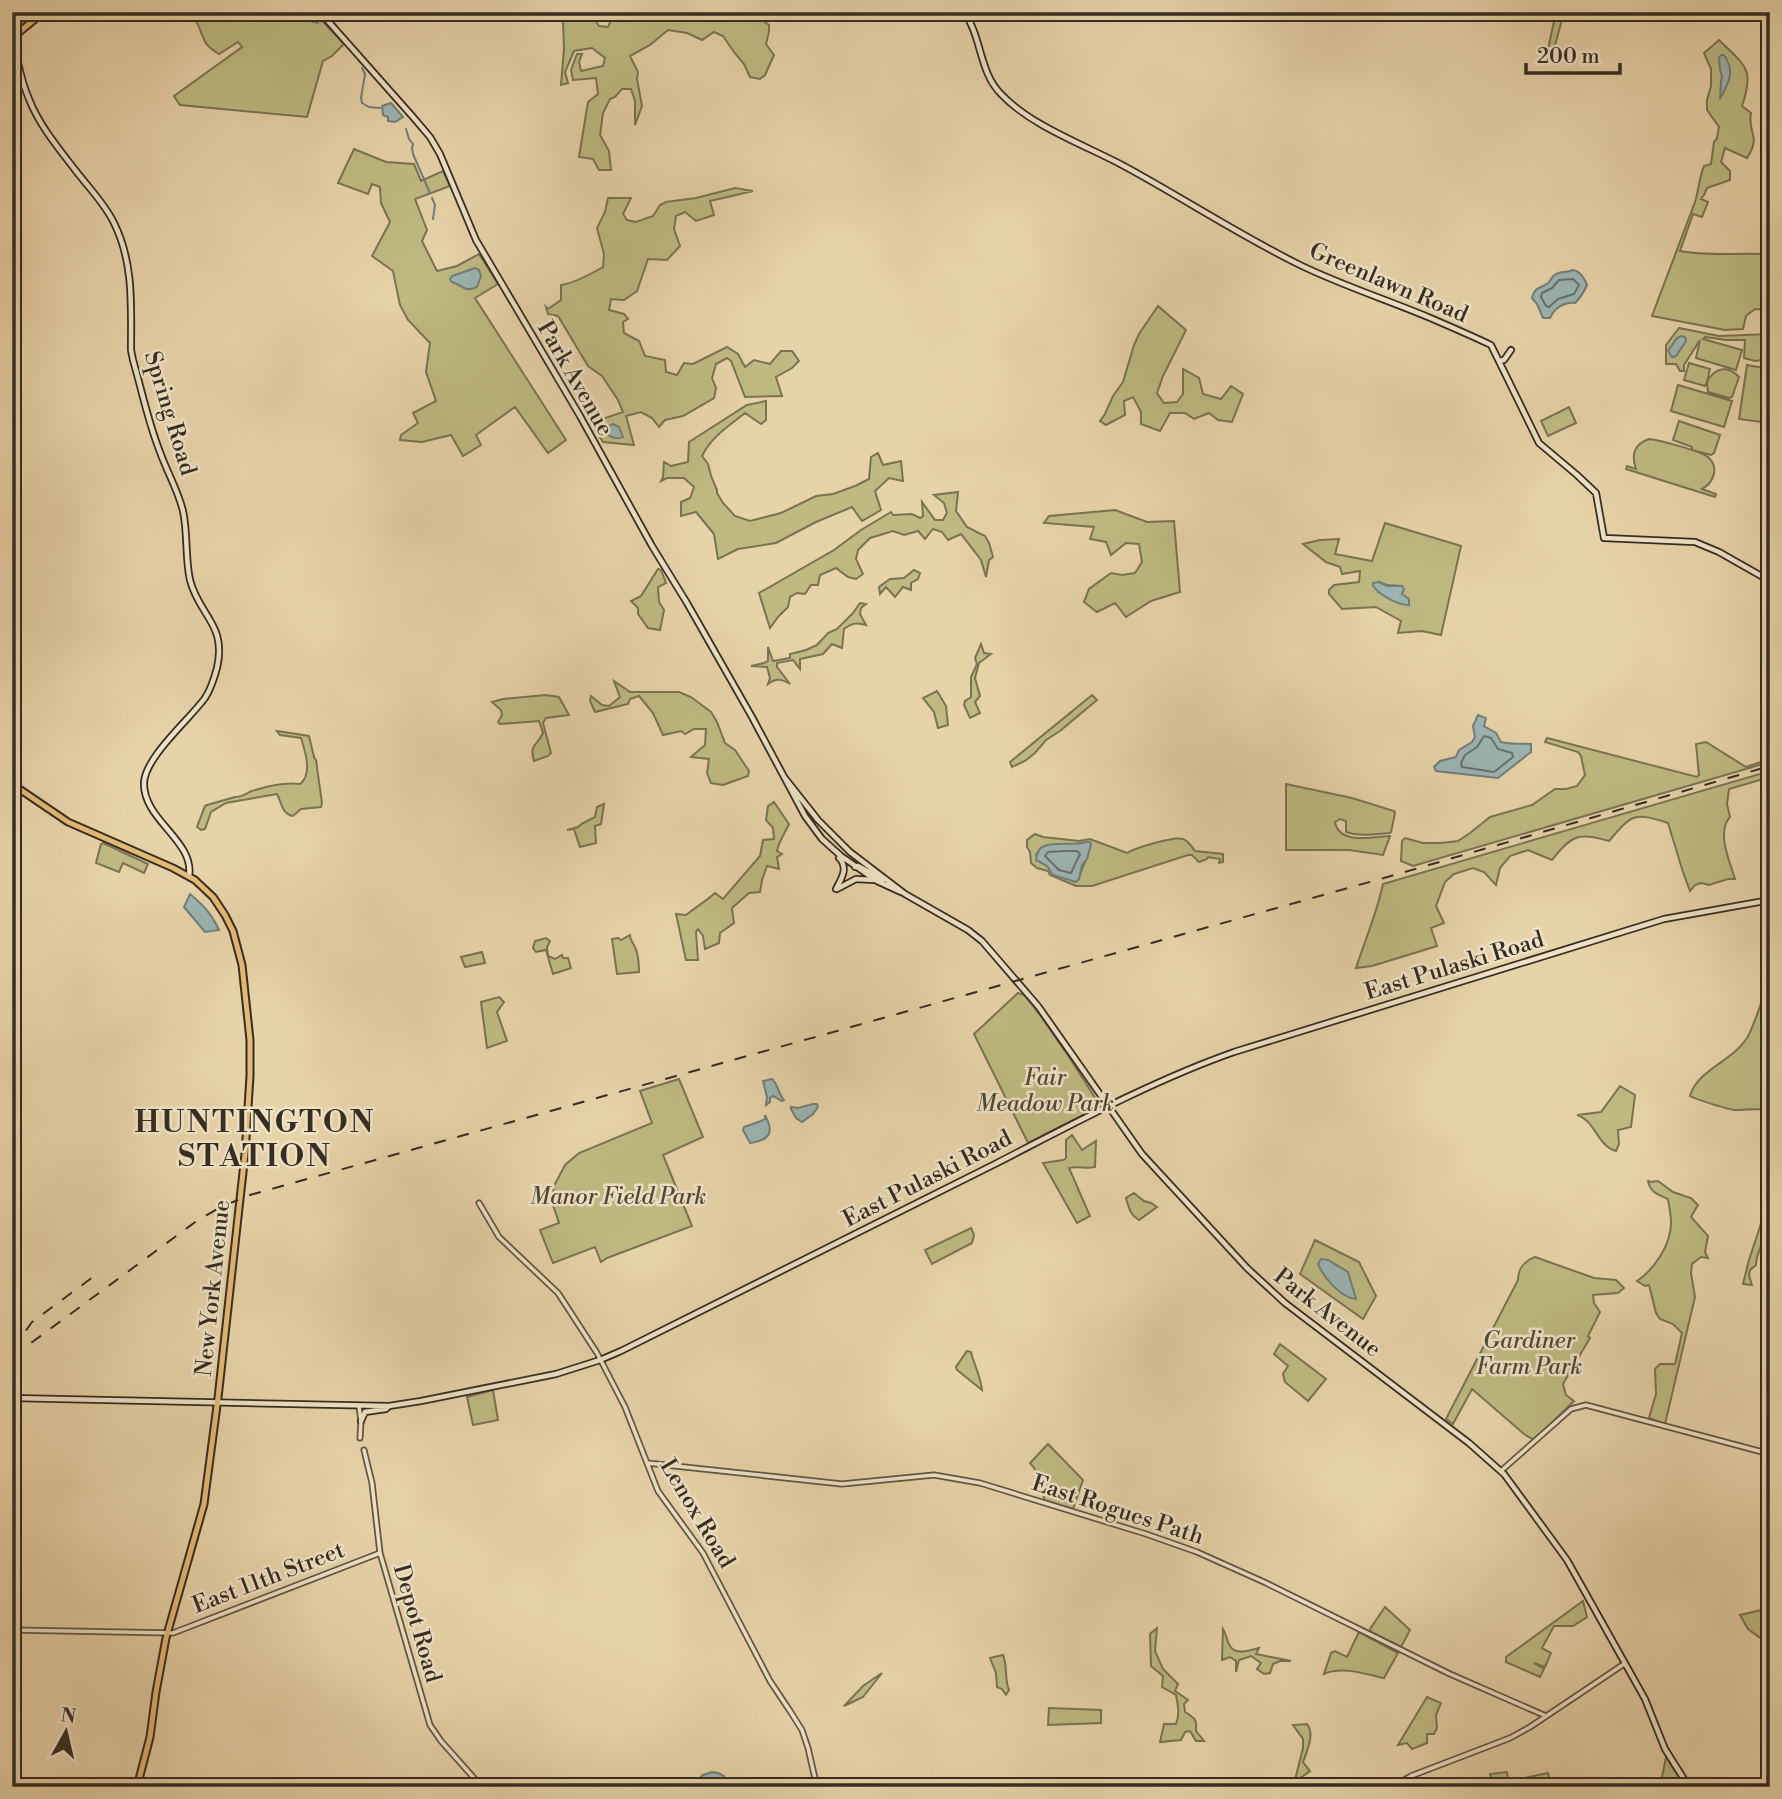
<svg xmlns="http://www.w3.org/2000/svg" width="1782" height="1799" font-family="'Libre Bodoni',serif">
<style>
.green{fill:#beba82;stroke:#7a7352;stroke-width:2;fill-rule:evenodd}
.water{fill:#9bb5b3;stroke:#727e79;stroke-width:2}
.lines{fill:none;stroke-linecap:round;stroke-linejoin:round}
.shore{stroke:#68706b;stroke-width:2}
.stream{stroke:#727e79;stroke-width:2}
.tertiary-casing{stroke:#625644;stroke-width:7}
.secondary-casing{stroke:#352c23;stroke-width:8}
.primary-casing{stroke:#352c23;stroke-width:9}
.tertiary{stroke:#efe2c6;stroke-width:3.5}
.secondary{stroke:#efe2c6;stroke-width:4.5}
.primary{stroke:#e4ba74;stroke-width:5}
.rail{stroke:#352c23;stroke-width:2;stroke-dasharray:12 12;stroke-linecap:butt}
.labels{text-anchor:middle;stroke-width:5;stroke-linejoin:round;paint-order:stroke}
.street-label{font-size:23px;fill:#352c23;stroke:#efe2c6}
.park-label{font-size:23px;font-style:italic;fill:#504836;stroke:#efe2c6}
.district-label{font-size:30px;font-weight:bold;letter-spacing:2px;fill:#352c23;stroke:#efe2c6}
</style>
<rect width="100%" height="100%" fill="#e7d3a8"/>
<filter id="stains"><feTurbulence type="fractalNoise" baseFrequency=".00286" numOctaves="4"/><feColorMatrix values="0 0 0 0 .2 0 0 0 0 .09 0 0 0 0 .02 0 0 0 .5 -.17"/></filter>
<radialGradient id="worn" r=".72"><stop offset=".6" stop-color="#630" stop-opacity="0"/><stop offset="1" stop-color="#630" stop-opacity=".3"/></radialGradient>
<!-- green -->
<path class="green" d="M12 12H37L14 31Z
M189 12H314L344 44 332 56 323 61 307 117 180 105 174 96 242 47 238 42 219 54C204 45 205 42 199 27 197 22 192 17 189 12Z
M579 12H590L599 26 608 27 613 16 610 12H720L724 14 725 12H749L765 22 769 25V32L766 44 774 55 765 75 760 79 750 77 744 64 734 52 723 36 714 32 702 40 687 33 668 30 650 45 630 56 638 72 637 79 642 106 635 125V101L631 89H622L615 97 610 99 603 113 600 135 609 151 611 170H599L593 159 579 157 588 102 598 94 596 78 573 80 571 70 577 54H582L579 62 581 71 603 66 605 58 592 48 574 51 565 72 568 83 561 85 564 49 563 22 566 16Z
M1556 12H1564L1553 53 1547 61 1548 49Z
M1719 40C1745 66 1755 68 1742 106L1751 113C1747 134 1762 135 1747 158L1725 148 1721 162 1730 171V180L1707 188 1704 195 1701 199 1708 202 1702 217 1693 214 1680 251C1705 256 1735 253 1761 254L1767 234 1770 232V310L1755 309 1746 316 1743 329 1725 330 1652 316 1695 202C1699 189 1699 178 1704 166L1711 164 1714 142 1717 138 1719 127 1707 110V100L1711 86V69L1704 53Z
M354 149 386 162 414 164 421 181 443 171 450 186 415 199 427 230 422 241 437 271 457 266 479 254 498 284 475 298 566 440 548 453 515 407 476 435 481 445 463 456 451 435 422 442 400 440 401 435 418 423 413 413 436 401 426 372 430 343 408 320 400 305 393 271 372 256 390 222 381 203 380 187 372 184 368 194 338 183Z
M735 188 753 191 710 201 714 215 696 221 685 212 676 216 674 229 680 246 667 260 648 259 637 291 624 300 611 299 609 310 624 314 628 319 623 322 624 333 639 341 645 356 665 360 666 372 677 375 684 363 693 364 727 347 738 354 745 367 754 360 770 364 781 351H792L799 361 792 368 776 377 782 396 745 397 731 361 727 358 716 364 712 378 716 388 714 398 683 416 665 420 659 427 652 418 641 412 626 416 634 445 603 442 591 423 623 412 618 400 602 376 588 366 558 316 548 314 546 307 548 309 561 300V285C574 283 591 274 603 267L604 254 597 228 605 212 608 198H631L623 214 627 220 636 222 653 216 660 205 666 202 696 198Z
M1158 306 1186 330 1163 376 1157 393 1164 403 1177 402 1183 394V369L1199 378 1203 394 1221 399 1231 386 1243 394 1232 422 1218 420 1209 413 1194 419 1185 413H1170L1160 431 1141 424V412L1133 397 1124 401 1125 415 1106 425 1100 421 1105 414 1113 396 1123 382 1134 345 1139 334Z
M1679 328 1719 336 1770 334V359L1755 361 1744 358 1745 340H1726L1705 337 1703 339 1742 350 1736 370 1696 358 1700 340 1684 365V371H1680L1676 364H1666V345Z
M1689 363 1710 369 1707 382C1715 367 1728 365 1739 377L1732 397 1729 398 1708 392 1707 382 1705 386 1684 380Z
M1747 365 1770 369V423L1739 419Z
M1678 385 1732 401 1724 427 1671 411Z
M766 401V420L761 424 745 413C729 426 711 437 702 456L708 464 711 476 717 490V493L723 503 735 516 750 521 781 513 816 496 833 494 855 486 869 479 871 457 878 453 883 465 901 461 903 481 889 478 875 491 881 510 862 521 852 507 816 522 776 543 738 549 718 559 714 534 696 512 681 516V502L690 498 694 487 684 478H667L661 481 663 477 664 462 671 466 688 462 689 442 747 405Z
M1569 407 1576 423 1548 436 1541 421Z
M1679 421 1720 435 1714 453 1711 455 1692 450V447L1673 440Z
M1649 439C1660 440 1700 451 1708 457 1720 468 1713 483 1702 489L1716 494 1715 497 1626 469 1627 466 1636 469C1631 455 1634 444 1649 439Z
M958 492 956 511 967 527 985 536 989 543 993 557 989 560 986 577 981 560 961 534 948 540 942 532 933 529 925 539 918 531 904 535 893 531 870 538 858 550 856 559 863 574 856 579 848 577 836 568 820 575 818 585H811L805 594 797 593 790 597 788 607 778 617 770 628 759 593 834 550 861 530 891 512 893 515 912 514 920 518 923 516 922 502 935 520H943L947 513 944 503 934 495Z
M1115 510 1147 522 1174 521 1180 592 1151 601 1126 617 1115 603 1097 612 1084 602 1089 589 1111 573 1122 575 1135 573 1142 562 1139 544 1126 543 1111 555 1106 542 1090 539 1094 527 1044 523 1049 516Z
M1385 523 1461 546 1441 635 1422 631 1398 633 1401 621 1376 607 1342 609 1329 594V590L1334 585 1359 582 1360 571 1342 574 1340 567 1326 562 1303 544 1320 540 1339 539 1335 554 1372 561ZM1379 582 1387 585 1402 586V594L1387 596 1378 592Z
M658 569 661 570 666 583 658 587 659 602 664 610 660 630 648 628 638 614V608L631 601 641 596Z
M914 570 920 573 918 579 911 583V590L903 587 895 597 886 587 880 594 879 587 890 579 904 578Z
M860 603 866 604 861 608 860 614 866 625C857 622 852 623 844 629L842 648 832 644 823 654 800 659V669L793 660 777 663V667L790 684C782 679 776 678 768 684L770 678 767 667 751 666 764 663 768 661V647L773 661 790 658V654L806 650 817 645 828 633 837 629 853 613Z
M981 644 984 653 991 654 979 663 975 678 980 696 975 702 980 713 970 718 964 705 965 701 971 697V677L977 664 975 658Z
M614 681 630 692H679L691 697 711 712 717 722 725 743 735 750 749 771 748 776 723 785 711 783 707 773 709 759 691 757 705 745 706 729H694L685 734 681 731 663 735 653 713 639 696 630 699 628 704 595 712 590 701 591 696 602 705 609 706 620 697Z
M937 691 946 706 948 725 938 728 934 712 923 698Z
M546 695 559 697 569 715 546 718 543 723 551 753 548 756 534 761C529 744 537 746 543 733L539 721 500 724 498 722 502 715 501 710 492 702 503 699Z
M1092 695 1097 700 1060 731 1046 740 1035 753 1025 761 1012 767 1010 762Z
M277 731 309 736 314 757 316 760 322 803 321 807 301 809 293 816C281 813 282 803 277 794L226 803 211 812 205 829 201 830 197 827 205 806 207 805 235 797C242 797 245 794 252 791 267 786 285 782 300 784 313 774 305 751 301 738L280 735Z
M1547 738 1697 777 1699 775 1696 744 1706 742 1746 767 1770 759V762L1413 866 1401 861 1402 841 1405 838 1423 843H1441L1458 841 1470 833 1490 817 1532 805 1555 789H1566L1577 786 1585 775 1581 756 1578 752 1545 742Z
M1770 771V777L1729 789 1727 804 1730 817C1716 832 1730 862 1735 879H1728L1709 885 1701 883 1695 885 1690 891 1683 872 1668 823C1634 812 1632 814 1609 841 1578 832 1572 835 1552 860L1528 850 1510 856 1500 868 1496 885 1484 872 1473 868 1454 874 1445 882 1436 906 1444 923 1431 928 1437 946 1372 966 1356 968C1365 940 1377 913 1383 884Z
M1286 784 1352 798 1394 811 1395 813 1391 832 1390 833C1375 834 1360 837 1346 832V821L1340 819 1335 822C1339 845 1373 837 1390 836L1383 855 1349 850H1286Z
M774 802 789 824C785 833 778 843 777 851L782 854 777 857 779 869 767 866 762 880 760 892 749 893 732 908 734 923 720 933 719 943 705 949 703 936 698 929 696 932 698 960H686L676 914 686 915C696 907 706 901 715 893L723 899 760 856 763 840 774 839 773 828 766 820 768 806Z
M604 804 601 824 595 826 596 843 580 847 574 829 567 830 578 827 583 823 595 817 597 807Z
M1035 834 1043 837 1079 841 1090 839 1127 853C1135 848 1174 836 1183 839 1189 841 1191 846 1195 851L1223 854V862L1219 863 1220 859 1208 857 1207 859 1199 862 1192 855H1188L1092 886H1076L1050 875 1048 871 1037 868 1031 863 1030 852 1027 847V840ZM1086 842H1090L1091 844C1088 857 1082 866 1079 879L1052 871 1036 855 1042 847 1079 844Z
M103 843 148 864 144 873 123 863 119 872 96 863 101 844Z
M630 935C630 939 632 942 634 945 638 952 639 964 639 972L617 974 612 939 618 938 621 940Z
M546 938 550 941 547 947 548 956 555 959 562 955 563 958H568L571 968 553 974 546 950 536 952 533 948 535 941Z
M482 952 485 963 465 967 461 957Z
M1770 977V1110C1758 1108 1747 1110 1735 1110 1729 1110 1695 1099 1690 1096 1698 1069 1732 1062 1747 1038 1756 1023 1763 995 1770 977Z
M1018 993 1024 995 1040 1015 1071 1060 1099 1104 1095 1109 1028 1143 974 1034Z
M499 997 504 1002 497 1012 507 1041 487 1048 481 1002Z
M679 1079 703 1137 663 1155 692 1226 607 1258 601 1262 595 1247 553 1263 540 1230 559 1223 552 1202 554 1186 565 1165 579 1153 652 1123 640 1091Z
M1620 1086 1635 1095 1631 1127 1618 1130 1619 1144 1616 1151C1597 1146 1596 1121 1577 1115L1601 1112Z
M1072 1135 1082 1150 1096 1141 1095 1167C1086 1169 1078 1166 1069 1168L1090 1216 1077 1223 1043 1163 1063 1160 1066 1158V1140Z
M1648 1180 1649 1182 1658 1181 1673 1192 1691 1198 1698 1205 1691 1217 1708 1236 1705 1252 1708 1258 1701 1257 1692 1264 1691 1273 1695 1297 1665 1424 1649 1418 1656 1394 1655 1369 1660 1364H1675L1682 1333 1673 1324 1660 1319 1656 1313 1649 1285 1645 1286 1637 1281C1655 1269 1672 1243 1671 1221 1671 1214 1669 1206 1668 1199 1659 1195 1649 1192 1648 1180Z
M1134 1193 1144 1201 1151 1203 1157 1207 1139 1220C1130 1215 1129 1208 1126 1198Z
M1770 1196V1223L1765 1224C1762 1231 1764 1236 1762 1242 1760 1251 1756 1256 1756 1265L1750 1270 1749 1275 1752 1285 1743 1284 1749 1260Z
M971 1228 974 1235 972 1243 932 1264 925 1250Z
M1315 1240 1359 1262 1376 1296 1363 1319 1300 1274Z
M1535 1257 1594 1278 1616 1280 1624 1288 1618 1293 1593 1295 1594 1303 1600 1312 1588 1336 1590 1338 1563 1384 1566 1395 1574 1401 1534 1440 1524 1434 1472 1389 1453 1424 1446 1419 1518 1280C1518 1267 1525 1261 1535 1257Z
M1280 1344 1326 1379 1308 1401 1285 1382 1283 1374 1288 1366 1274 1354Z
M967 1351 971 1352C974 1365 981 1377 982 1390L957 1370 956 1367Z
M493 1390 498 1420 473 1425 467 1397Z
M1048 1444 1083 1480 1073 1509 1044 1500C1043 1485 1040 1474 1030 1463Z
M1583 1601 1587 1617 1573 1626H1554L1542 1648 1551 1653 1545 1667 1534 1663 1544 1669 1540 1677 1506 1662V1657Z
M1385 1607 1410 1630 1401 1647 1371 1632 1370 1629Z
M1770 1608V1645L1748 1629 1740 1615Z
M1157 1628 1155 1651 1163 1669 1178 1684 1175 1691 1188 1700 1184 1704 1185 1712C1195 1718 1197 1719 1196 1731L1204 1741H1196L1190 1731 1185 1732 1181 1740 1160 1742 1164 1724H1176C1180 1714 1178 1706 1176 1695L1162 1687 1163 1676 1151 1666 1150 1634Z
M1223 1629C1227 1635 1226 1640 1230 1646 1236 1656 1250 1650 1259 1648L1256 1654 1291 1661H1280L1273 1664 1270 1673 1264 1674 1257 1669 1261 1663 1251 1656 1239 1660 1236 1672V1661L1230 1657 1222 1660Z
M1359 1632 1398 1653 1384 1678C1365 1674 1342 1666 1324 1674L1331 1653 1335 1651 1347 1657Z
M1003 1655C1008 1667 1004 1678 1009 1690L1006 1695 1002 1689 997 1687 996 1673 990 1658Z
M882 1673 863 1697 844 1706 863 1686Z
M1427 1697 1441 1703 1436 1715 1437 1728 1434 1734H1427V1743L1412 1749 1407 1743 1398 1745Z
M1049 1708 1101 1710V1723L1048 1725Z
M1307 1724C1315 1734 1307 1751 1303 1762L1310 1771 1302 1777 1295 1780 1303 1748V1739L1293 1725Z
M1666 1757 1685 1787H1660Z
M1507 1772 1509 1787H1477L1475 1781 1491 1779 1490 1774Z
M1548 1773 1551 1787H1526L1524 1778Z"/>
<!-- water -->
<path class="water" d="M1721 55H1724C1736 72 1728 84 1720 99 1721 91 1720 83 1722 76L1720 70 1719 58Z
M391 103 403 117 395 122 388 121V117L383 115 382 106Z
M475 268 479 270 481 276 477 287C464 293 463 285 452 282L450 279 452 276Z
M1573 270C1580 271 1585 279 1587 285 1584 292 1580 298 1575 303 1564 301 1554 309 1550 318H1543L1537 304 1532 298C1536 285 1539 290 1548 283 1552 280 1551 276 1556 274 1561 271 1567 273 1573 270Z
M1681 336 1685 337 1686 341 1676 356 1672 357 1668 351 1677 338Z
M613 424 619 427 623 437C616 441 609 436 604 432V428Z
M1379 582 1387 586H1402L1404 589 1402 594 1409 599V605C1397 605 1380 595 1373 586V583Z
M1478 715 1486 718 1484 726 1496 733 1501 742C1512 745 1521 743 1531 744V752L1498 778 1436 771 1434 767 1440 761 1456 757 1459 750 1472 742 1475 737 1473 726Z
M1086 842H1090L1091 844 1087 859 1082 865 1079 879 1076 882 1053 875 1047 866 1036 860C1037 835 1070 848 1086 842Z
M190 894C203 905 212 914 219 930L205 932 184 907Z
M772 1079C778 1084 778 1093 784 1100L782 1101 773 1096 770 1098V1102L766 1105 767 1097 763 1081Z
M813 1104H817L818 1107 813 1114 802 1122 796 1118 791 1109V1107L798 1108Z
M765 1115C774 1132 771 1140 750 1143L743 1130 744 1127 761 1121 765 1119Z
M1321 1259 1328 1260 1348 1272 1356 1299C1341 1298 1324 1278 1318 1264Z
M712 1772 718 1773 724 1776V1782L720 1787H693V1784L703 1775Z"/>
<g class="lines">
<!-- shore -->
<path class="shore" d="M1573 279 1579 285 1574 294 1558 299 1549 307 1546 306 1541 297 1542 293 1552 288 1559 280Z
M1484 736 1491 738 1498 749 1512 753 1513 757 1494 772 1462 767 1461 763 1465 755 1477 747Z
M1065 851H1077L1080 854 1071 873 1059 870 1045 856 1048 852Z"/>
<!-- stream -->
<path class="stream" d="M306 12 304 16 309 18 310 21 318 23
M362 68 365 74 361 98 362 103 369 107 380 108
M406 129 409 139 413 144 412 148 413 154 430 193
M432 198 435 205 433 219"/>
<!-- tertiary casing -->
<g class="tertiary-casing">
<path id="tertiary" d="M479 1203 499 1237 558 1293 597 1353 625 1407 658 1491 703 1553 770 1681 790 1711 802 1730 808 1748 817 1787
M359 1406 361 1421 360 1438
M364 1450 372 1483 380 1553 430 1725 441 1741 482 1787
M647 1463 842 1484 934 1475 980 1483 1146 1534 1197 1552 1264 1582 1450 1674 1546 1716
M1501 1471 1571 1409 1586 1405 1770 1454
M12 1630 173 1633 380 1553
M1392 1787 1411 1776 1510 1738 1530 1727 1624 1664"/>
</g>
<!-- secondary casing -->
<g class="secondary-casing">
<path id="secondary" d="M320 12 413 117 430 137 440 154 476 240 580 416 652 546 687 603 752 717 805 816 822 839 841 856 877 881 901 892
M964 12C982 37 979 72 1001 94 1031 126 1085 145 1124 166 1183 198 1239 235 1300 265 1341 285 1385 299 1428 317 1449 326 1470 335 1491 345L1539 443 1577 475 1596 493 1604 538 1695 542 1719 552 1770 581
M12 31C16 53 20 78 29 99 39 125 59 149 76 171 89 188 105 204 114 223 134 263 131 307 131 350L133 360C142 391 148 422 160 452 167 472 178 490 183 511 188 534 185 558 190 580 199 616 227 624 217 668 214 679 211 689 205 698 189 720 145 757 144 783 143 820 195 841 189 876
M1499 361 1504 360 1511 350
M784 777 818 820 850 852 905 894 968 930 982 941 1038 1006 1142 1154 1247 1268 1285 1303 1469 1443 1504 1474 1567 1560 1585 1592 1645 1699 1665 1749 1689 1787
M855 867 858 866 883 880
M836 889C841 879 849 868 839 858
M837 889 856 879 874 880
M12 1398 389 1406 421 1401 556 1374 600 1360 621 1351C746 1289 871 1227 995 1164 1073 1124 1152 1081 1234 1052L1664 919 1770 900
M361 1421 365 1412 386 1409 388 1407"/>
</g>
<!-- primary casing -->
<g class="primary-casing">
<path id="primary" d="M12 38 40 15 47 12
M12 784 68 822 173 868 195 880 213 897 225 915 233 931 242 965 250 1040V1076L245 1154 218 1398 204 1504 166 1638 156 1692 150 1737 137 1787"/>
</g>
<!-- tertiary -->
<use href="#tertiary" class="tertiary"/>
<!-- secondary -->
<use href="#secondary" class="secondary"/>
<!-- primary -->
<use href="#primary" class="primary"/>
<!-- rail -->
<path class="rail" d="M12 1350 32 1322 93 1277
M12 1357 198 1220 221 1207 250 1195 1384 878 1770 766"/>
</g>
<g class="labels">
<!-- street labels -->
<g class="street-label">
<text transform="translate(1389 282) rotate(23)" y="8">Greenlawn Road</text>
<text transform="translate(576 378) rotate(60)" y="8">Park Avenue</text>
<text transform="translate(171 413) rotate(73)" y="8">Spring Road</text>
<text transform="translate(1454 965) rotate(-17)" y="8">East Pulaski Road</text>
<text transform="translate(927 1178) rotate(-27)" y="8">East Pulaski Road</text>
<text transform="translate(212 1288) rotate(-84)" y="8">New York Avenue</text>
<text transform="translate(1328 1312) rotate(38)" y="8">Park Avenue</text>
<text transform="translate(1118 1509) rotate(18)" y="8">East Rogues Path</text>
<text transform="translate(698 1513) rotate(59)" y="8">Lenox Road</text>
<text transform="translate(268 1577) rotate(-21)" y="8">East 11th Street</text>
<text transform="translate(418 1623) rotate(74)" y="8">Depot Road</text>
</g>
<!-- park labels -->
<g class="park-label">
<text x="1045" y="1085">Fair<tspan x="1045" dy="26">Meadow Park</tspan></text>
<text x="618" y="1204">Manor Field Park</text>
<text x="1529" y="1348">Gardiner<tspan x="1529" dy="26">Farm Park</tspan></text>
</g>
<!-- district labels -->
<g class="district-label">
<text x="255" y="1132">HUNTINGTON<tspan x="255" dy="34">STATION</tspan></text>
</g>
</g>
<!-- margin -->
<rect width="1782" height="1799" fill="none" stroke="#e7d3a8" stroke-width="42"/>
<rect x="14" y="14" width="1754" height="1771" fill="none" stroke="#352c23" stroke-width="3.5"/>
<rect x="21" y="21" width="1740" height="1757" fill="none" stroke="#352c23" stroke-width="2"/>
<!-- north arrow -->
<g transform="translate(66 1732) rotate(8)" stroke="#efe2c6" stroke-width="5" paint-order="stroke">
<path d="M0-5L12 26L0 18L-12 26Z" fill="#352c23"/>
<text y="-10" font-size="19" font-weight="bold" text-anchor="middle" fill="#352c23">N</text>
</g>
<!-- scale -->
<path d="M1526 63v10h94v-10" fill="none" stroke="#352c23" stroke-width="3.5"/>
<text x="1537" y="63" font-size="21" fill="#352c23" stroke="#efe2c6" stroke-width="5" paint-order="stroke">200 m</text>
<rect width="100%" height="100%" filter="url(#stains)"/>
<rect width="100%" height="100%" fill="url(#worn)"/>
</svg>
